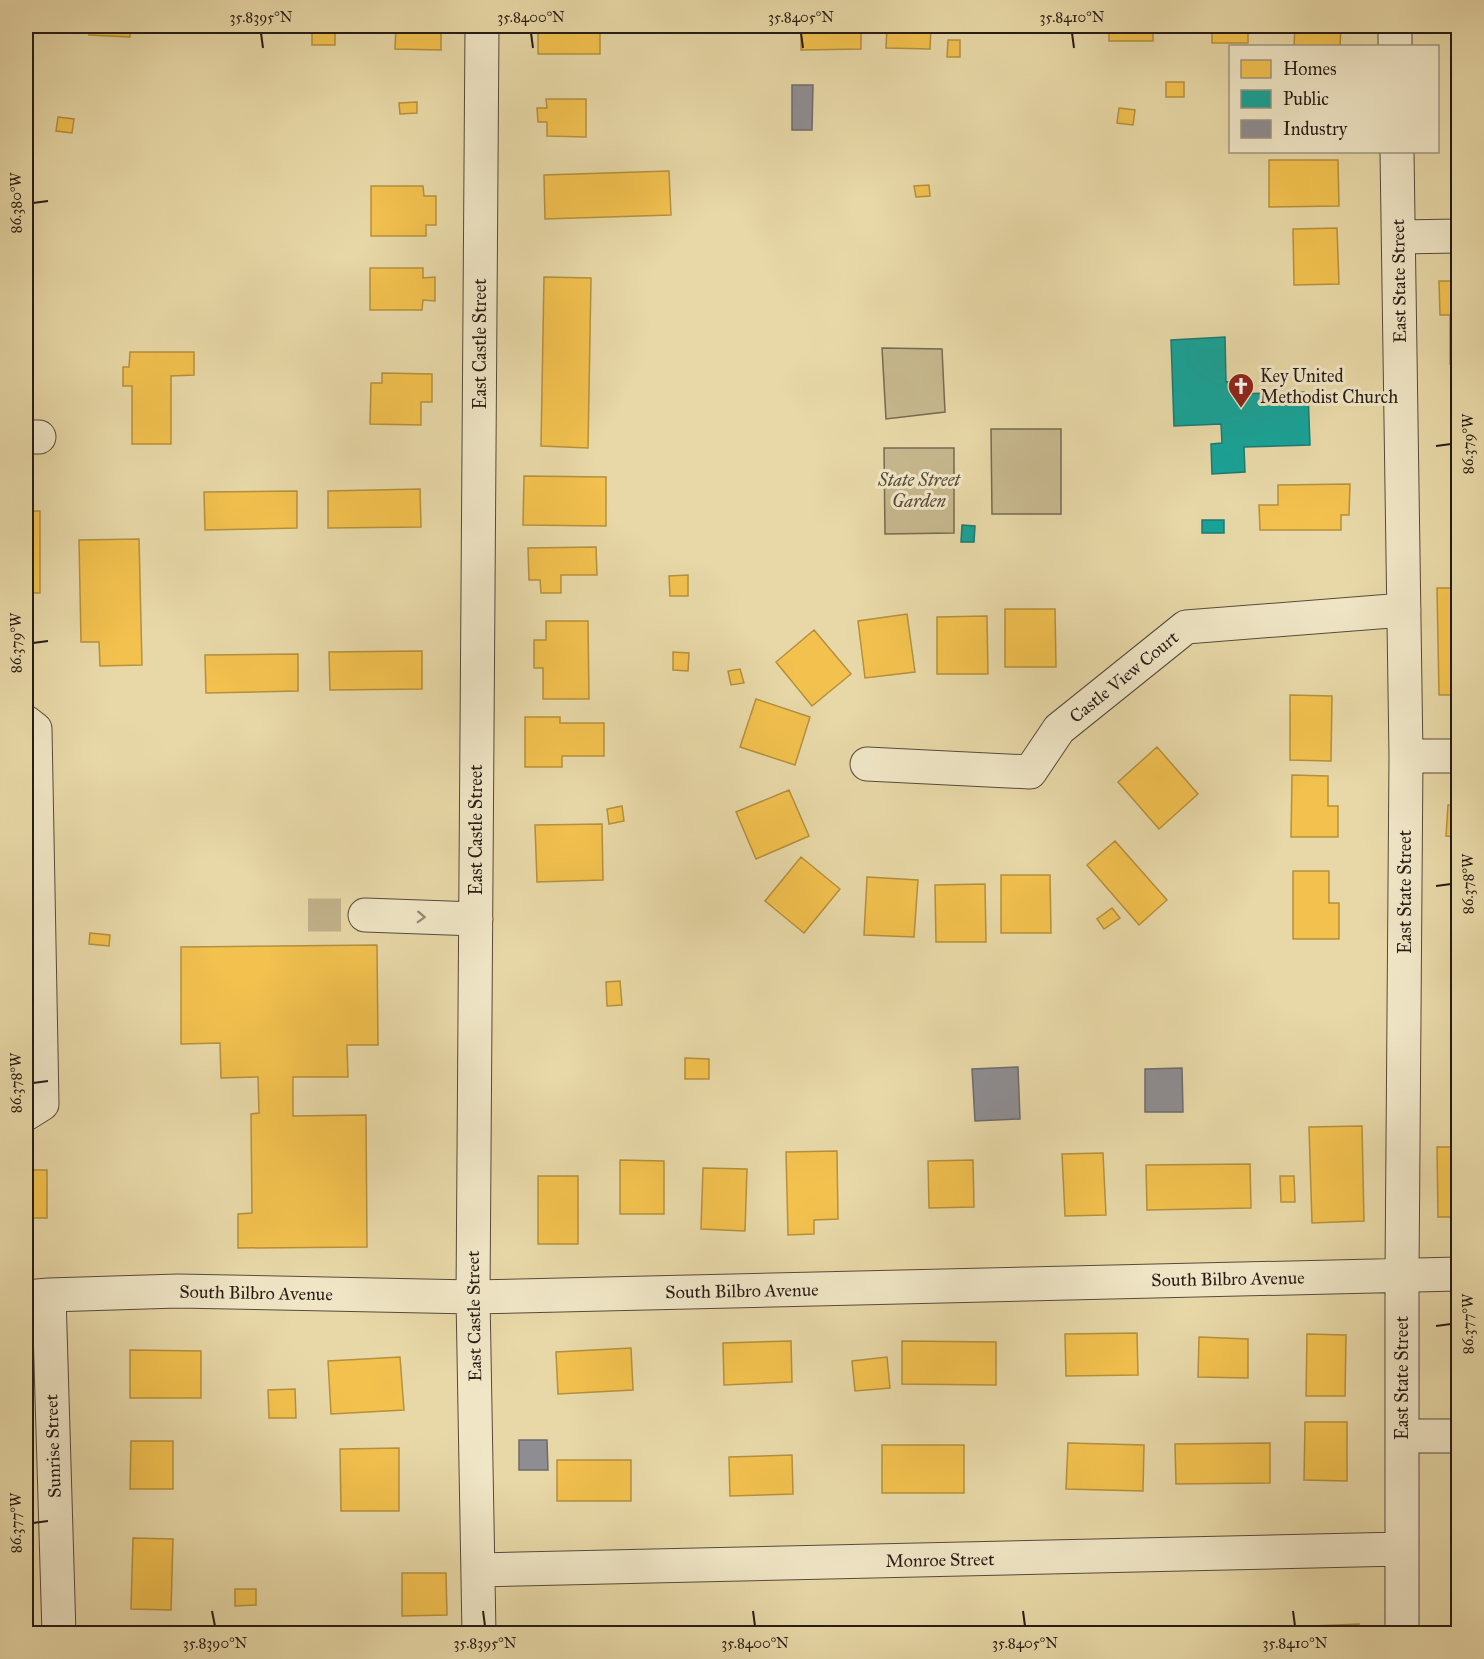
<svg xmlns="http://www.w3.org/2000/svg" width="1484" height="1659" font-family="'IM FELL Great Primer',serif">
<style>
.green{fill:#c7b88e;stroke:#766a52;stroke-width:1.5}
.homes{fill:#f2c14e;stroke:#b5903d;stroke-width:1.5}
.public{fill:#17a398;stroke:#1c7a71;stroke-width:1.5}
.industry{fill:#8d8d92;stroke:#6e6b6c;stroke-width:1.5}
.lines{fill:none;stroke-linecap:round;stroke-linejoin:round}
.minor-tunnel{stroke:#c1b28a;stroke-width:33;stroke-dasharray:33 16;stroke-linecap:butt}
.minor-casing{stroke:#564b3a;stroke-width:35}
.minor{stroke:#f0e6c6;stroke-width:33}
.oneway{stroke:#958b76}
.ticks{fill:none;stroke:#261c15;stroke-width:2}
.labels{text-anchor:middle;stroke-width:6;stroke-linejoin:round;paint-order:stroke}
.street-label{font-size:18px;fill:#261c15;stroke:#f0e6c6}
.poi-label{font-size:18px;fill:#261c15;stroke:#f0e6c6;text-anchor:start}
.park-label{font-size:18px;font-style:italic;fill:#564b39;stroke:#f0e6c6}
.neatline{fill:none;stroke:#261c15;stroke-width:2}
.ticks-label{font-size:15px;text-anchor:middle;fill:#261c15}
</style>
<rect width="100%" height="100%" fill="#e8d8a7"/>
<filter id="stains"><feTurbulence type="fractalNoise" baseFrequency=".00333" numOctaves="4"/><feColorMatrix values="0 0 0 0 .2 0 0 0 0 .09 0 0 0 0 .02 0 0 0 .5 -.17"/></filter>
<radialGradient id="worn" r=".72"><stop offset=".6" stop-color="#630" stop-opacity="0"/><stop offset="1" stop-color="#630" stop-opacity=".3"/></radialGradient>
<!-- green -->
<path class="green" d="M882 348 942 349 945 412 886 419Z
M991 429H1061V514H992Z
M884 448H954V533L885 534Z"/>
<!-- homes -->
<path class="homes" d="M90 26H130V37L89 35Z
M312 26H363V32H335V45H312Z
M396 26H441V50L395 49Z
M538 26H600V54H538Z
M801 26H861V49L801 50Z
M887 26H931L930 49 886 48Z
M1109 26H1153V41H1109Z
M1212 26H1270V27L1248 26V43H1212Z
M1295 26H1341L1340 46H1294Z
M1454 27H1458V59H1455Z
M948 40H960V57H947Z
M1166 82H1184V97H1166Z
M546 99H586V137L547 136V122H538L537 108H547Z
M417 102V113L400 114 399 103Z
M1119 108 1135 110 1133 125 1117 123Z
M58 117 74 119 72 133 56 131Z
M1269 160H1338L1339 206 1269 207Z
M669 171 671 215 545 219 544 175Z
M929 185 930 196 916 197 914 186Z
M371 186H423L424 196H436V225H426V236H371Z
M26 202H30L31 320H26Z
M1337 228 1339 284 1294 285 1293 229Z
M370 268H423V278L435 277V301L423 300 422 310H370Z
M544 277 591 278 588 448 541 446Z
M1439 281H1458V364H1450V315H1440Z
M130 352H194V375L171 376V444H132V386H123V367H129Z
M382 373 432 374V402H421V425L370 424 371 383H382Z
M524 476 606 477V526L523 525Z
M1350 484 1349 515H1341V530H1260L1259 505H1278V485Z
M420 489 421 527 328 528V491Z
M297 491V528L205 530 204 492Z
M26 511H40V593H26Z
M139 539 142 665 100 666 99 642H81L79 540Z
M596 547 597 575H561V593H541L540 580H529L528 548Z
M688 575V596H670L669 576Z
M1437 588H1458V695H1439Z
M1005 609H1055L1056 667H1005Z
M907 614 915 672 865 678 858 621Z
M987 616 988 674H937V617Z
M546 621H588L589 699H543V668H534V640H546Z
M814 630 851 674 812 706 776 662Z
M422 651V689L330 690 329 652Z
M673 652 689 653 688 671 673 670Z
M298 654V691L206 693 205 655Z
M740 669 744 683 731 685 728 671Z
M1290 695 1332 696 1331 761 1290 760Z
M756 699 810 717 795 765 740 747Z
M525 717H560V723H604V756H562V767H525Z
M1157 747 1198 794 1159 829 1118 782Z
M1292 775 1328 776V806H1338V837H1291Z
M789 790 809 836 756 859 736 812Z
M1448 805H1458V875V837L1446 836Z
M622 806 624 821 609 824 607 809Z
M602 824 603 880 537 882 535 825Z
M1115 841 1167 900 1139 925 1087 865Z
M801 857 840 889 804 933 765 901Z
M1293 871H1329V903H1339V939H1293Z
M1001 875H1050L1051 933H1001Z
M867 877 918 880 914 937 864 935Z
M985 884 986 942H936L935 885Z
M1112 908 1120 918 1104 929 1097 919Z
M90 933 110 935 109 946 89 944Z
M377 945 378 1045H347L348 1077H293V1116L366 1115 367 1247 238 1248V1214L252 1213 251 1114 259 1113 258 1077 221 1078 220 1043 181 1044V947Z
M620 981 622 1005 607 1006 606 982Z
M685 1058 709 1059V1079H685Z
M1362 1126 1364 1221 1312 1223 1309 1127Z
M1437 1147H1458V1217H1438Z
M837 1151 838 1219 814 1220V1234L788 1235 786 1152Z
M1103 1153 1106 1215 1065 1216 1062 1154Z
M620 1160 664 1161V1214H620Z
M973 1160 974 1207 929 1208 928 1161Z
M1250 1164 1251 1208 1147 1210 1146 1165Z
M703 1168 747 1169 745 1231 701 1229Z
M26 1170H47V1218H26Z
M538 1176H578V1244H538Z
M1280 1176H1294L1295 1202H1281Z
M1137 1333 1138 1375 1066 1376 1065 1334Z
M1307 1334 1346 1335 1345 1396H1306Z
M1199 1337 1248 1339V1378L1198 1377Z
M791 1341 792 1382 724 1385 723 1343Z
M902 1341 996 1342V1385L902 1384Z
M631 1348 633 1390 558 1394 556 1352Z
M130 1350 201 1351V1398H130Z
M400 1357 404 1410 331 1414 328 1361Z
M887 1357 890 1388 855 1391 852 1361Z
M295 1389 296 1418H269L268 1390Z
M1305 1422H1347V1481L1304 1480Z
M131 1441H173V1489H130Z
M1068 1443 1144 1445 1143 1491 1066 1489Z
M1270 1443V1483L1176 1484 1175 1444Z
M882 1445H964V1493H882Z
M399 1448V1511H341L340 1449Z
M792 1455 793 1494 730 1496 729 1457Z
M557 1460H631V1501H557Z
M133 1538 173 1539 171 1610 131 1609Z
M402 1573H446L447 1615 402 1616Z
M235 1589H256V1605L235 1606Z
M1359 1624V1634H1313V1626Z
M1276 1628V1634H1222V1629Z
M1017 1631V1634H962V1632Z"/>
<!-- public -->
<path class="public" d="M1225 337 1226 382 1232 381 1233 394 1308 392 1310 445 1244 447 1245 472 1212 474 1211 444 1222 443 1221 424 1174 426 1171 340Z
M1202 520H1224V533H1202Z
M962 525 975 526 974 542H961Z"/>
<!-- industry -->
<path class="industry" d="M792 85H813L812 130H792Z
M1018 1067 1020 1119 975 1121 972 1069Z
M1182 1068 1183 1112H1145V1069Z
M519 1440H547L548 1470H519Z"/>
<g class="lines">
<!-- minor-tunnel -->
<path class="minor-tunnel" d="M308 915H365"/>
<!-- minor casing -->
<g class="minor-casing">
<path id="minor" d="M1395 26V46
M1397 152 1406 756 1402 1275V1634
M1399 237 1458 236
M26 437H39
M26 722 35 729 42 1104 26 1114
M1406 756H1458
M867 764 1030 772 1059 729 1186 627 1404 610
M365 915 476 919
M49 1295 59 1634
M26 1297 49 1295 178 1291 473 1297 1458 1274
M1402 1436H1458
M478 1570 1401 1549
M479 1634 473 1297 482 26"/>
</g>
<!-- minor -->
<use href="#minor" class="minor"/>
</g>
<!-- one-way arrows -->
<defs><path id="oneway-chevron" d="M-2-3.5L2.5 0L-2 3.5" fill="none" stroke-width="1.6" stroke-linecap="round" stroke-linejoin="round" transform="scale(1.5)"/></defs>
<use class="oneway" href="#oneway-chevron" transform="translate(421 917) rotate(2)"/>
<!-- ticks -->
<path class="ticks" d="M261 33 263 48M531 33 533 48M801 33 803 48M1072 33 1074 48M33 203 48 201M1436 446 1451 444M33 643 48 641M1436 886 1451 884M33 1083 48 1081M1436 1326 1451 1324M33 1523 48 1521M212 1611 215 1626M483 1611 485 1626M753 1611 755 1626M1023 1611 1025 1626M1293 1611 1295 1626"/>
<!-- icons -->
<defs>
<g id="church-pin" transform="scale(1.35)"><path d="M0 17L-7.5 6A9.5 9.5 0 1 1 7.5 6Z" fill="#8f2418" stroke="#f0e6c6"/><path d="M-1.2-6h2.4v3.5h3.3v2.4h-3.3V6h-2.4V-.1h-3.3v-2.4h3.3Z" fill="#fff"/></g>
</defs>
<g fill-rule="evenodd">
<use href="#church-pin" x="1241" y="386"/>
</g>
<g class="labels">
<!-- street labels -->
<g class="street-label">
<text transform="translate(1399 281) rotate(-91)" y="6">East State Street</text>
<text transform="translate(480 344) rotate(-90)" y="6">East Castle Street</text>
<text transform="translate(1124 677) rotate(-39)" y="6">Castle View Court</text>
<text transform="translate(476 830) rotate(-90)" y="6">East Castle Street</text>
<text transform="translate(1405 892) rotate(-90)" y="6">East State Street</text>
<text transform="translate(1228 1279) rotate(-1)" y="6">South Bilbro Avenue</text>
<text transform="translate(742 1291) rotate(-1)" y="6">South Bilbro Avenue</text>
<text transform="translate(256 1293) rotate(1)" y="6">South Bilbro Avenue</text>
<text transform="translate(474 1316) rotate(-91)" y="6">East Castle Street</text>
<text transform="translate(1402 1378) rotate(-90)" y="6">East State Street</text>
<text transform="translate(53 1446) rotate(-92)" y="6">Sunrise Street</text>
<text transform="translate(940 1560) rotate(-1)" y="6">Monroe Street</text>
</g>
<!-- poi labels -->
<g class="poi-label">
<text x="1260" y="382">Key United<tspan x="1260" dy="21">Methodist Church</tspan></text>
</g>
<!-- park labels -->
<g class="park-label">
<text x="919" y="486">State Street<tspan x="919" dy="21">Garden</tspan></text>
</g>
</g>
<!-- margin -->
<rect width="1484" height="1659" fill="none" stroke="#e8d8a7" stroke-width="66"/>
<!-- legend -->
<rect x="1229" y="45" width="210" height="108" fill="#f0e6c6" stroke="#9f957f" stroke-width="1.5"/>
<rect x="1241" y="60" width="30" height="18" fill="#f2c14e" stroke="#9f957f" stroke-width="1.5"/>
<text x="1283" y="75" font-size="18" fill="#261c15">Homes</text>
<rect x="1241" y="90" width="30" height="18" fill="#17a398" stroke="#9f957f" stroke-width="1.5"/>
<text x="1283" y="105" font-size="18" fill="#261c15">Public</text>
<rect x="1241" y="120" width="30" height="18" fill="#8d8d92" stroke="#9f957f" stroke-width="1.5"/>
<text x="1283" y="135" font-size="18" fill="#261c15">Industry</text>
<rect x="33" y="33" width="1418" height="1593" class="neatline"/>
<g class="ticks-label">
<text x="261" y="22">35.8395°N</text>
<text x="531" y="22">35.8400°N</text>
<text x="801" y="22">35.8405°N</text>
<text x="1072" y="22">35.8410°N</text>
<text transform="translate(16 203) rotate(-90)" y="5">86.380°W</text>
<text transform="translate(1468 444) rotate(-90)" y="5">86.379°W</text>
<text transform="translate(16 643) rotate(-90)" y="5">86.379°W</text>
<text transform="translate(1468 884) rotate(-90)" y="5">86.378°W</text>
<text transform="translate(16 1083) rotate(-90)" y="5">86.378°W</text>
<text transform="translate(1468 1324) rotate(-90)" y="5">86.377°W</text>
<text transform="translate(16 1523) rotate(-90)" y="5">86.377°W</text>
<text x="215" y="1648">35.8390°N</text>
<text x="485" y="1648">35.8395°N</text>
<text x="755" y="1648">35.8400°N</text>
<text x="1025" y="1648">35.8405°N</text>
<text x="1295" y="1648">35.8410°N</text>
</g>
<rect width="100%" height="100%" filter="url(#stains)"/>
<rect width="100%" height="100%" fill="url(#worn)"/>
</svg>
